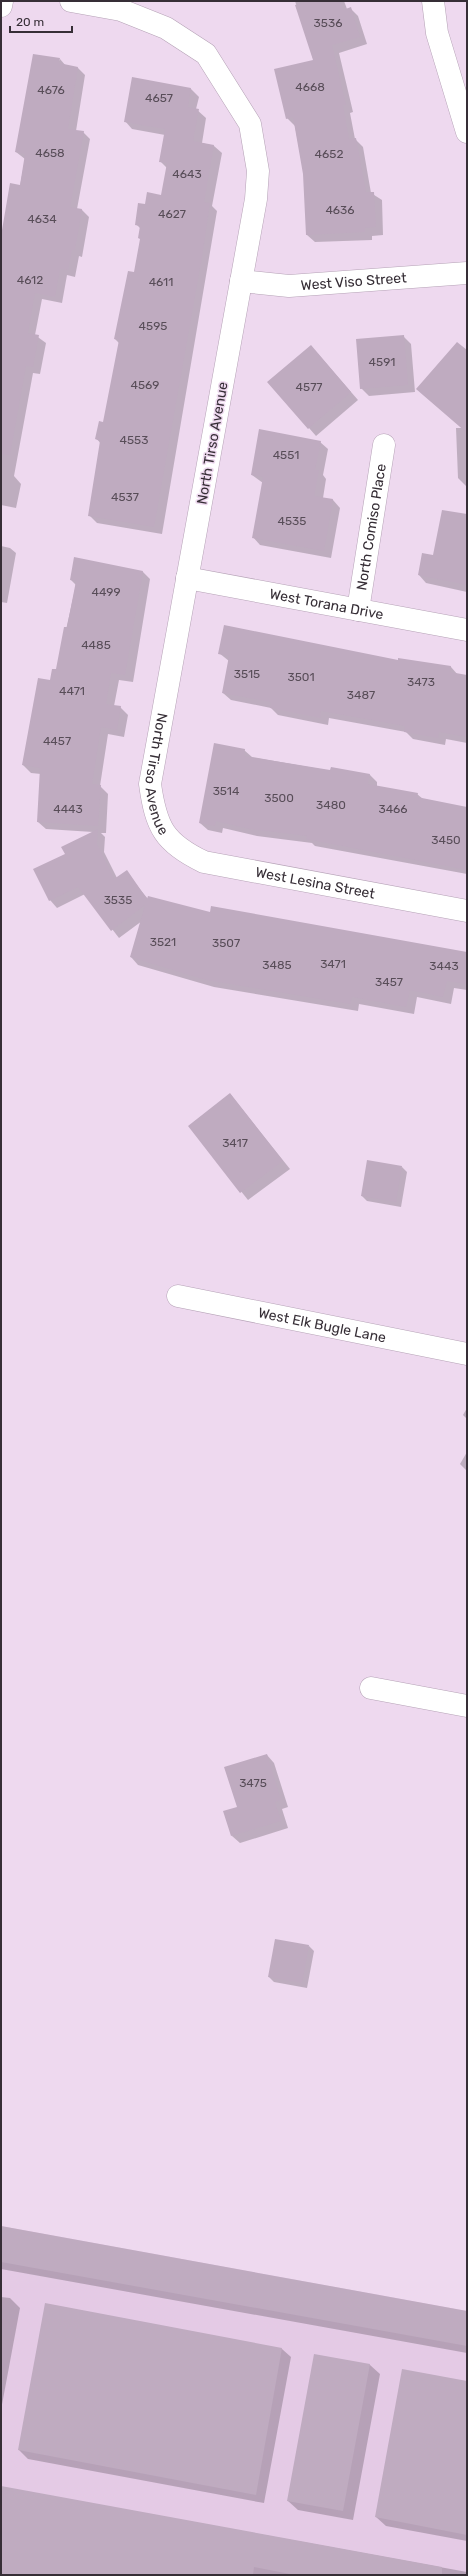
<svg xmlns="http://www.w3.org/2000/svg" width="468" height="2576" font-family="Rubik,sans-serif">
<style>
.built{fill:#e4cae5}
.shadow{fill:#0003}
.building{fill:#bfabc0}
.lines{fill:none;stroke-linecap:round;stroke-linejoin:round}
.minor-casing{stroke:#b5a2b6;stroke-width:23}
.minor{stroke:#fff;stroke-width:22}
.labels{text-anchor:middle;stroke-width:3;stroke-linejoin:round;paint-order:stroke}
.number-label{font-size:12px;fill:#584d58}
.street-label{font-size:14px;fill:#362e36;stroke:#eed9ef}
</style>
<rect width="100%" height="100%" fill="#eed9ef"/>
<!-- built -->
<path class="built" d="M1 2226 467 2311V2575H1Z"/>
<!-- shadow -->
<path class="shadow" d="M295 1H344L347 9 350 8 358 16 367 44 339 53 353 112 350 113 355 139 363 147 371 193 382 200 383 235 372 236V240L315 242 307 235 304 174 295 126 287 118 314 61Z
M60 59 66 66 78 68 85 75 76 131 83 132 90 139 77 209 82 210 89 217 82 257 79 256 75 277 67 275 62 303 42 299 35 335 46 343 40 374 33 373 14 476 21 484 16 508 1 505V242L20 186 25 159 16 152Z
M133 78 191 89 199 97 196 109 206 118 202 143 214 146 222 153 212 206 217 211 162 534 97 523 89 515 101 444 97 439 104 423 120 344 115 339 135 273 141 240V229L136 224 145 205 162 196 167 168 160 161 165 135 132 129 125 121Z
M403 336 411 344 415 392 369 396 361 388Z
M467 352V486H466L458 478 456 428H461Z
M318 354 358 400 316 436 269 382Z
M320 442 328 449 323 475 326 479 323 498 333 500 340 508 331 558 260 545 253 537 263 483 252 475Z
M467 517V592L426 583 419 575Z
M1 546 10 548 16 553 7 603 1 602Z
M143 572 150 579 133 682 119 680 114 706 120 707 128 715 124 737 108 734 100 786 108 794 106 833H101L105 837 104 852 117 878 126 872 148 899 211 913 467 953V990L454 988 451 1004 417 997 414 1014 359 1004 358 1011 214 987 138 965 131 957 142 921 119 938 85 894 57 908 50 900 66 854 93 832 46 829 38 822 41 774 31 773 23 765 50 681 57 670 76 585 71 580Z
M219 653 398 661 399 659 451 667 458 675 467 676V743L446 739 445 745 413 739 406 732 329 718 328 725 278 715 271 708 231 700 223 693 229 661Z
M244 750 252 757 331 771 370 775 377 782V787L417 794 423 799 467 808V874L315 846 312 843 257 836 223 828 222 833 208 830 200 823Z
M230 1094 290 1169 248 1200 189 1126Z
M402 1167 407 1172 401 1207 367 1201 362 1196Z
M467 1408V1419L463 1415Z
M467 1452V1471L460 1464Z
M267 1755 274 1763 288 1807 282 1809 288 1828 240 1843 232 1836 238 1808Z
M309 1946 314 1951 307 1988 274 1982 269 1977Z
M1 2227 467 2312V2353L1 2269Z
M1 2297 10 2298 20 2308 1 2410Z
M46 2304 282 2349 291 2357 264 2503 28 2459 19 2450Z
M315 2355 370 2365 380 2374 353 2520 298 2510 288 2501Z
M467 2382V2541L386 2526 376 2517Z
M1 2487 467 2572V2575H1Z"/>
<!-- building -->
<path class="building" d="M307 1H340L343 10 351 7 360 37 332 45 346 105H343L349 139 356 138 366 192H374L376 227 365 228V232L306 235 303 174 293 117 286 119 274 69 313 60 295 5Z
M33 54 60 58 59 63 78 67 68 129 84 131 70 207 82 209 75 250H72L68 270 60 269 55 297 35 293 28 333 39 335 33 367 26 366 10 455 1 454V236L10 183 20 185 25 154 15 152Z
M132 77 191 88 188 107 199 109 193 141 214 145 204 202 210 203 202 257 154 527 88 516 100 441 95 439 99 421 103 422 119 340 114 339 128 271 134 272 140 239 138 238 140 226 135 225 138 203 145 204 147 192 161 195 167 163 159 162 165 129 124 122Z
M404 335 408 385 360 389 356 339Z
M457 342 467 350V433L416 389Z
M311 345 351 392 308 429 267 382Z
M259 429 321 441 315 470H319L314 496 333 499 324 551 252 538 263 477 251 475Z
M442 510 467 514V585L418 575 422 553 433 555Z
M74 557 143 571 125 675 111 673 106 704 121 706 117 730 101 727 92 784 101 785 98 826 37 822 40 768 22 765 38 678 50 680 52 669H56L64 627H67L76 581 70 580Z
M224 625 398 660V658L451 666 450 672 467 675V737L439 732 438 738 404 732 405 726 321 711 320 718 270 708 271 702 222 693 229 656 218 654Z
M214 743 245 749 244 756 330 770 331 767 370 774 368 784 418 793 417 797 467 807V870L306 839 307 836 249 829 216 821 215 826 199 823Z
M98 829 97 844 114 879 127 870 147 899 148 896 210 912 211 906 467 952V984L447 981 443 997 410 990 406 1007 352 997 350 1004 206 980 130 957 145 905 111 931 78 887 49 901 33 869 65 854 61 847Z
M230 1093 283 1161 240 1193 188 1126Z
M367 1160 402 1166 396 1202 361 1196Z
M267 1754 281 1800 275 1802 281 1821 231 1836 223 1811 237 1807 224 1767Z
M275 1939 309 1945 302 1983 268 1977Z
M1 2226 467 2311V2346L1 2262Z
M45 2303 282 2348 256 2495 18 2450Z
M314 2354 370 2364 343 2511 287 2501Z
M402 2369 467 2381V2535L375 2517Z
M1 2486 442 2567V2575H295L254 2567 253 2575H1Z"/>
<g class="lines">
<!-- minor casing -->
<g class="minor-casing">
<g id="minor">
<path id="s1" d="M71 1 121 10 166 28 206 54 250 124 258 171 256 199 150 784C156 827 164 843 204 862L467 911"/>
<path d="M433 1 437 33 467 132"/>
<path d="M1 6 2 1"/>
<path id="s2" d="M241 281 289 286 467 273"/>
<path id="s3" d="M187 578 467 630"/>
<path id="s4" d="M358 610 384 445"/>
<path id="s5" d="M178 1296 467 1354"/>
<path d="M371 1688 467 1706"/>
</g>
</g>
<!-- minor -->
<use href="#minor" class="minor"/>
</g>
<g class="labels">
<!-- number labels -->
<g class="number-label">
<text x="328" y="27">3536</text>
<text x="310" y="91">4668</text>
<text x="51" y="94">4676</text>
<text x="159" y="102">4657</text>
<text x="50" y="157">4658</text>
<text x="329" y="158">4652</text>
<text x="187" y="178">4643</text>
<text x="340" y="214">4636</text>
<text x="172" y="218">4627</text>
<text x="42" y="223">4634</text>
<text x="30" y="284">4612</text>
<text x="161" y="286">4611</text>
<text x="153" y="330">4595</text>
<text x="382" y="366">4591</text>
<text x="145" y="389">4569</text>
<text x="309" y="391">4577</text>
<text x="134" y="444">4553</text>
<text x="286" y="459">4551</text>
<text x="125" y="501">4537</text>
<text x="292" y="525">4535</text>
<text x="106" y="596">4499</text>
<text x="96" y="649">4485</text>
<text x="247" y="678">3515</text>
<text x="301" y="681">3501</text>
<text x="421" y="686">3473</text>
<text x="72" y="695">4471</text>
<text x="361" y="699">3487</text>
<text x="57" y="745">4457</text>
<text x="226" y="795">3514</text>
<text x="279" y="802">3500</text>
<text x="331" y="809">3480</text>
<text x="68" y="813">4443</text>
<text x="393" y="813">3466</text>
<text x="446" y="844">3450</text>
<text x="118" y="904">3535</text>
<text x="163" y="946">3521</text>
<text x="226" y="947">3507</text>
<text x="333" y="968">3471</text>
<text x="277" y="969">3485</text>
<text x="444" y="970">3443</text>
<text x="389" y="986">3457</text>
<text x="235" y="1147">3417</text>
<text x="253" y="1787">3475</text>
</g>
<!-- street labels -->
<g class="street-label">
<text dy="5" stroke="none"><textPath href="#s2" startOffset="113">West Viso Street</textPath></text>
<text transform="translate(212 443) rotate(-80)" y="5">North Tirso Avenue</text>
<text dy="5" stroke="none"><textPath href="#s4" startOffset="84">North Comiso Place</textPath></text>
<text dy="5" stroke="none"><textPath href="#s3" startOffset="142">West Torana Drive</textPath></text>
<text dy="5" stroke="none"><textPath href="#s1" startOffset="890">North Tirso Avenue</textPath></text>
<text dy="5" stroke="none"><textPath href="#s1" startOffset="1114">West Lesina Street</textPath></text>
<text dy="5" stroke="none"><textPath href="#s5" startOffset="147">West Elk Bugle Lane</textPath></text>
</g>
</g>
<!-- border -->
<rect width="468" height="2576" fill="none" stroke="#362e36" stroke-width="4"/>
<!-- scale -->
<path d="M10 26v6h62v-6" fill="none" stroke="#362e36" stroke-width="2"/>
<text x="16" y="26" font-size="12" fill="#362e36" stroke="#eed9ef" stroke-width="3" paint-order="stroke">20 m</text>
</svg>
